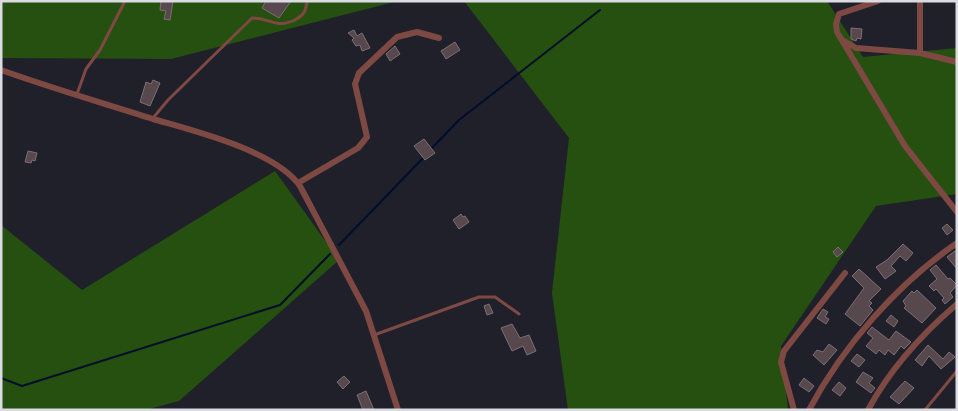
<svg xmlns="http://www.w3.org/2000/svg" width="958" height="411" font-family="Karla,sans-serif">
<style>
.green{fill:#26500f}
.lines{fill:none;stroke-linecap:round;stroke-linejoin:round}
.stream{stroke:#000e2b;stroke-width:2}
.building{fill:#56484d;stroke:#7d6e74}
.service{stroke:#7f4943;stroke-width:3}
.minor{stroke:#7f4943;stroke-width:6}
</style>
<rect width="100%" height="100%" fill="#20202b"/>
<!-- green -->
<path class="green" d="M1 1H398L171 59 1 58Z
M464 1H827L863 57 957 48V194L876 206 781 346 788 410H568L552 293 569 138Z
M275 171 339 260 179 401 145 410H1V225L82 290Z"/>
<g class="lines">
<!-- stream -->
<path class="stream" d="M430 150 459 120 600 10
M339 245 424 157
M1 378 22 386 280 305 330 254"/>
</g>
<!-- building -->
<path class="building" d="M161 1H173L170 20 164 19 166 11 160 10Z
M266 1H291L279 18 262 8Z
M851 28 862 29 861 39 857 38 856 41 851 39Z
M354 30 357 36 362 33 370 48 362 51 360 45 356 46 352 40 354 38 348 33Z
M455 42 460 50 446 59 441 51Z
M395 46 400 54 390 61 386 54Z
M153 80 160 83 150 106 140 102 146 82 151 84Z
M424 139 435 153 425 160 414 146Z
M28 151 37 153 35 161 32 160 31 163 25 162Z
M461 214 463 217 465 216 469 222 459 229 453 220Z
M947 224 953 230 947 235 942 228Z
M903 244 913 253 906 261 900 256 891 266 896 271 885 279 876 267 887 260Z
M838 247 843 252 837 257 833 252Z
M955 251 957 253V269L947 257Z
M936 265 948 279 950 278 957 285 950 293 953 297 945 304 942 300 944 298 936 289 934 291 929 286 937 279 930 270Z
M859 269 881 289 869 301 872 303 869 306 873 310 860 326 845 314 864 288 852 276Z
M917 290 936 308 922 323 904 308 906 306 903 301 912 291 914 293Z
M489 304 493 313 487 315 484 306Z
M823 309 828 312 825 317 829 319 826 324 817 318Z
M891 315 898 321 894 327 886 321Z
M512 324 520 338 529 335 536 351 527 355 523 346 512 351 501 328Z
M872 327 889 340 896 331 911 342 904 349 901 346 894 355 888 350 885 355 879 350 876 354 866 346 873 338 867 333Z
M829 344 837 350 824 365 813 355 817 350 823 352Z
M928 345 943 359 949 352 955 357 941 369 929 356 922 366 915 360Z
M857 354 865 360 859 367 851 361Z
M863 372 873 378 869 383 875 388 871 393 856 382Z
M344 376 350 382 343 389 337 382Z
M804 378 814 386 809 392 799 385Z
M905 381 914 388 899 404 890 397Z
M839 382 846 388 840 396 832 390Z
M366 391 374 410H363L357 395Z"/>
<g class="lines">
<!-- service -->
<path class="service" d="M77 94 86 69 100 50 125 1
M153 118 168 100 252 18C271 18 275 29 295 20 304 15 306 11 307 1
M374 335 479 297H495L519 314
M925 410 957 371"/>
<!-- minor -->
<path class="minor" d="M878 1 839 14 836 24 837 32 905 146 957 212
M920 1V53L957 62
M842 40 856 48 920 53
M1 70C51 88 103 103 153 119 194 131 276 151 300 186L366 311 398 410
M298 183 358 148 367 137 355 84 359 73 397 37 417 32 439 38
M794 410 781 362 784 351 845 273
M809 410C843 346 897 284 957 243
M868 410C890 369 922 334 957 304"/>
</g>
<!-- border -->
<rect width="958" height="411" fill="none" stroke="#dbdbe3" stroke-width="5"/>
</svg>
